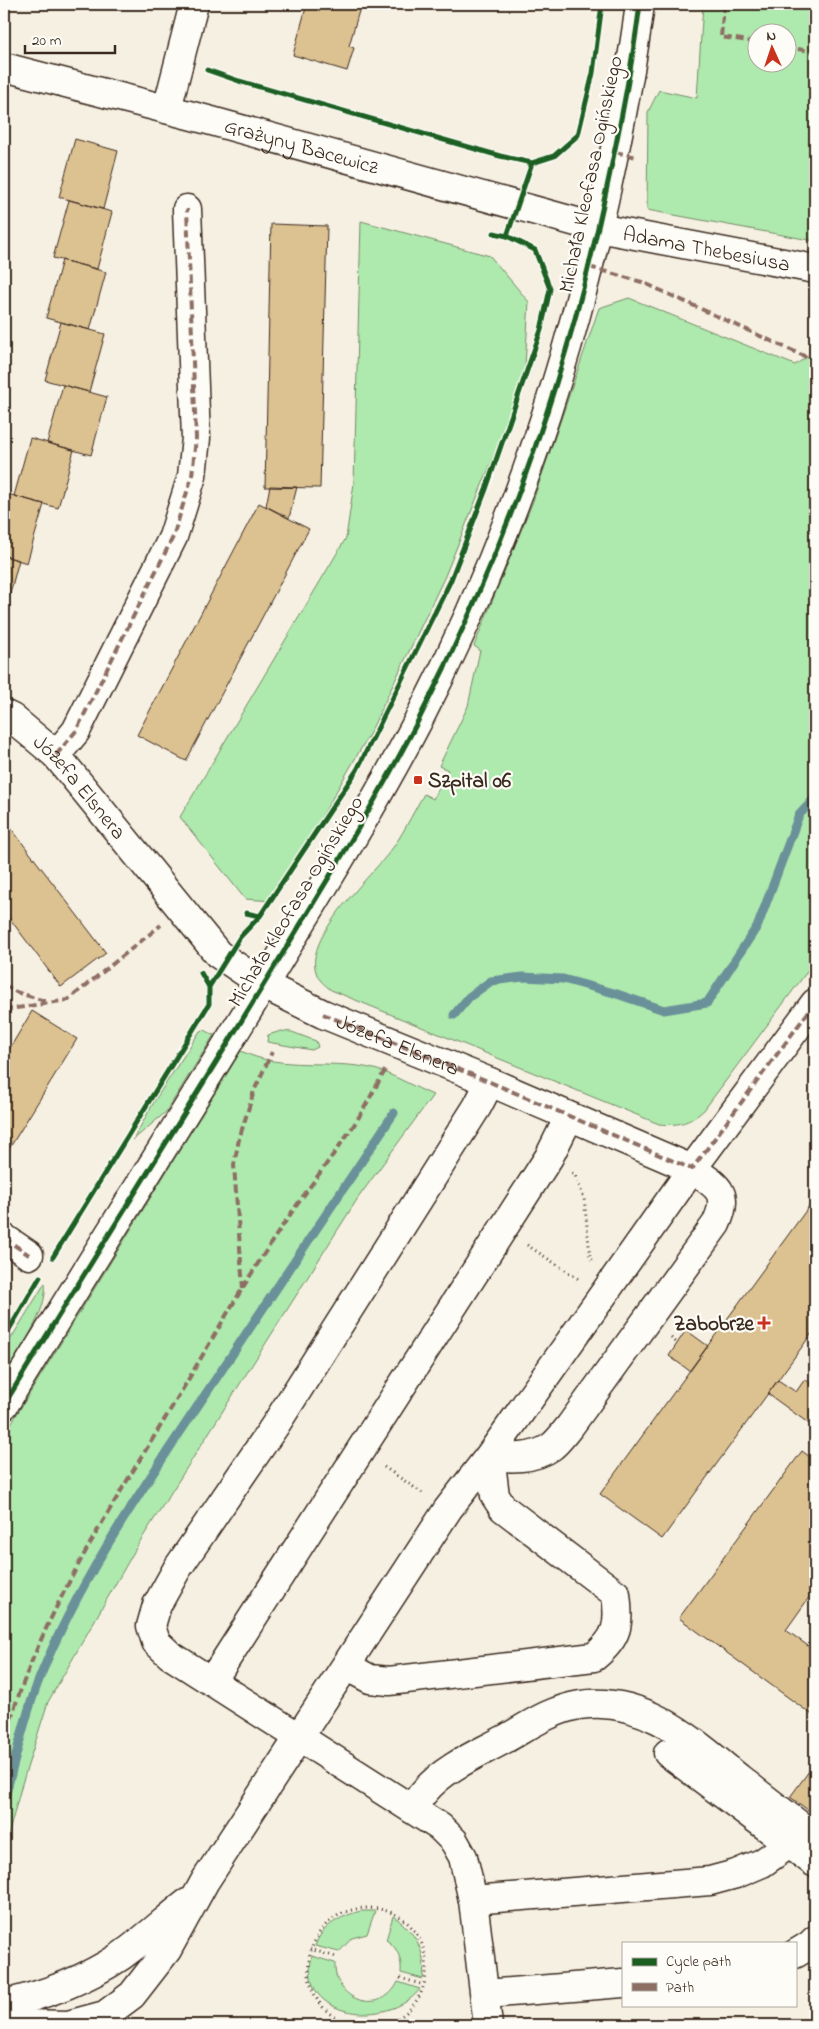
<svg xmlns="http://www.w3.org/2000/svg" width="819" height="2029" font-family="'Indie Flower',sans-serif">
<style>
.green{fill:#aee9ad;stroke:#748a66;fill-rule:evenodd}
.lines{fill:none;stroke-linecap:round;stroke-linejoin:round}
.stream{stroke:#6a9199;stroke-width:9}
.building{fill:#dcc191;stroke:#3b2a1e}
.minor-casing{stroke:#3b2a1e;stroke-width:31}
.path{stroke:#3b2a1e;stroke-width:3;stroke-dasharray:1 4;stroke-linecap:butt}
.minor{stroke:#fdfcf7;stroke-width:28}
.quiet{stroke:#8d6e63;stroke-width:4;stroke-dasharray:8 4;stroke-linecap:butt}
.cycleway-casing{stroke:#fdfcf7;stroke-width:8}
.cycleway{stroke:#1b5e20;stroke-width:5}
.poi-dot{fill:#c8321e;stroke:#fdfcf7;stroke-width:2}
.labels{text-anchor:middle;stroke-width:4.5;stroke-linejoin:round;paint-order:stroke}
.street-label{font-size:21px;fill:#3b2a1e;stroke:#fdfcf7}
.poi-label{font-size:21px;font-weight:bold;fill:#3b2a1e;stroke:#fdfcf7;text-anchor:start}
</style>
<rect width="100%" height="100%" fill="#f6f0e3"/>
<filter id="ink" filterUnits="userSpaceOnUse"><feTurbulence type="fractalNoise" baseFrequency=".02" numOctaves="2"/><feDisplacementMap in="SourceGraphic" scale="10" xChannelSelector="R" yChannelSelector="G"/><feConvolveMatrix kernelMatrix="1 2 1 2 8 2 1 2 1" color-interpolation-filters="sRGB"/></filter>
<g filter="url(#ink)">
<!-- green -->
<path class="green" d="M703 4H815V241L647 210 648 112 659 90 697 98ZM786 32V62H756V32Z
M361 221 490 256 529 302 524 382 445 576 370 733 273 901 245 899 180 817 346 538 354 483Z
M629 298 795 365 815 351V961L704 1110C690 1123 678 1126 659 1124L331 990C325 985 318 980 316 972 304 938 368 879 388 854 402 837 412 814 424 794L433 799 448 770 439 766 468 706 480 650 474 646 533 501 599 308Z
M205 1030 214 1035 166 1112 133 1140 155 1100 200 1031Z
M281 1031 292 1032 316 1041 318 1047 312 1050 267 1042 268 1035Z
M241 1051C281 1071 328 1059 370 1068 387 1071 416 1088 433 1095L358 1198 139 1543 48 1702 22 1784 4 1851V1435Z
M45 1283C49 1311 18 1352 4 1375V1350Z
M361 1911H375L367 1934 352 1938 339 1952 315 1946C322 1925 341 1916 361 1911Z
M393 1916C415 1931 427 1952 423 1979L401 1973C402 1960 398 1947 386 1940Z
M312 1956 335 1963C333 2001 381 2017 398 1982L420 1989C390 2029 296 2020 312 1956Z"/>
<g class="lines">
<!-- stream -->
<path class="stream" d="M454 1015 469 997 491 981 523 977 563 979 614 993 664 1010 707 1003 758 925 799 815 815 798
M4 1800C16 1758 24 1717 40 1677 81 1576 145 1485 205 1395 268 1301 331 1207 394 1113"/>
</g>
<!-- building -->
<path class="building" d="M307 4H361L349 46 354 48 347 71 293 55Z
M75 139 118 151 103 209 59 197Z
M69 200 112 212 97 269 53 258Z
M271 224 327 226 320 488 265 487Z
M62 260 106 272 90 330 46 318Z
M61 322 105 334 89 392 45 380Z
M63 385 107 397 91 455 47 443Z
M30 438 74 450 58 508 14 496Z
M270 486 297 487 289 518 266 506Z
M4 493 44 504 27 563 4 556Z
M259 503 309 529 186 761 137 735Z
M4 556 19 560 4 616Z
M4 819 106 953 61 987 4 911Z
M32 1011 77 1039 4 1157V1058Z
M815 1198V1329L662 1539 600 1494Z
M686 1330 708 1346 690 1371 669 1356Z
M805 1379 815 1387V1428L768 1394 778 1380 796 1392Z
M815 1450V1589L786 1630 815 1651V1717L679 1618 802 1451 810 1457Z
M815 1763V1815L790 1797Z"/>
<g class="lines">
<!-- minor casing -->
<g class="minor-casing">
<g id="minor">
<path id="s1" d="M4 67 208 120 598 228 815 269"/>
<path d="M167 109 194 4"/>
<path id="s2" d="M4 714 12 718 56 755 218 954 264 985 323 1014 490 1082 692 1169 815 1003"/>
<path d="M56 755 76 731 173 537 192 476 196 438 187 209"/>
<path d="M4 1238 29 1255"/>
<path d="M4 1405C93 1258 186 1113 275 966 325 884 376 802 420 717 505 552 566 377 605 196 619 132 632 68 640 4"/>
<path d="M212 1681 549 1157 569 1117"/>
<path d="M668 1753 815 1863"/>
<path d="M412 1809C416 1803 420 1796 425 1791 445 1767 478 1754 505 1739 528 1726 553 1709 580 1705 645 1695 694 1742 740 1779 765 1799 790 1818 815 1837"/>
<path d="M473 1900 710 1881 736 1874 762 1863 789 1844"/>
<path d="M795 1954 810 1945 815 1940"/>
<path d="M486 1994 623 1983"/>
<path d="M4 2004C45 1995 85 1980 121 1956 144 1940 165 1920 187 1903"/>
<path d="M4 2020 20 2024 68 2025 105 2015 132 1995 167 1950 205 1881 448 1509 490 1455 692 1169C717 1186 731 1192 716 1224L570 1426C564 1433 558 1442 551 1447 534 1459 509 1459 490 1455L495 1496 503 1508 616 1594C620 1624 618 1638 594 1657L389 1681 370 1679 346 1666"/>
<path d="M488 2025 473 1900 463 1857 454 1841 440 1827 170 1655 156 1642 151 1626 157 1605 177 1569 276 1424 477 1107 490 1082"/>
</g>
</g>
<!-- path -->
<path class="path" d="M572 1173 575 1175 584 1198 590 1255 592 1260
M527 1245 580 1280
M671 1338 677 1343
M384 1467 424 1494
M310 1949 336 1957
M400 1978 424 1985
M353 2025C285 2007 299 1907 369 1908 438 1910 448 2008 381 2025"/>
<!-- minor -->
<use href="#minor" class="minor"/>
<!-- quiet -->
<g class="quiet">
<path d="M724 4 721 37 756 42"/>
<path d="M786 47 815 52"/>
<path d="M615 152 637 157"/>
<path d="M589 267 642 282 815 361"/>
<path d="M56 755 76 731 173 537 192 476 196 438 187 209"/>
<path d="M4 985 16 992 48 1002"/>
<path d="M4 1010 68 1000 161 925"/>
<path id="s3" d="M323 1014 490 1082 692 1169 815 1003"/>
<path d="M4 1238 29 1255"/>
<path d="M243 1289 234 1165 239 1139 254 1091 272 1052"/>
<path d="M4 1743C32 1637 90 1541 147 1448 192 1376 232 1301 279 1231 303 1195 330 1160 354 1125 366 1106 376 1086 387 1067"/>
</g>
<!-- cycleway casing -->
<g class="cycleway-casing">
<path id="cycleway" d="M207 70 239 81 500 156 532 163 554 156 578 135 593 73 602 4
M507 236 532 163
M246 913 260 916 357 770 450 582 486 489 541 330 550 289 535 250 507 236 494 233
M209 987 240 937 260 916
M53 1257 209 1004V987L201 973
M4 1338 40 1277
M4 1405C93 1258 186 1113 275 966 325 884 376 802 420 717 505 552 566 377 605 196 619 132 632 68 640 4"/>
</g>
<!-- cycleway -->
<use href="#cycleway" class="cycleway"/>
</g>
</g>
<!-- markers -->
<g class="poi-dot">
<rect x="413" y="775" width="10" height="10" rx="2.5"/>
<path d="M761.5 1315.5h5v5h5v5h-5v5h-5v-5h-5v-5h5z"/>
</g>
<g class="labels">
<!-- street labels -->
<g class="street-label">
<text dy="7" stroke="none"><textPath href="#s1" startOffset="308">Grażyny Bacewicz</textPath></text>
<text transform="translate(590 174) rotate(-78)" y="7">Michała Kleofasa Ogińskiego</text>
<text dy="7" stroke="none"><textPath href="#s1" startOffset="726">Adama Thebesiusa</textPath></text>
<text dy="7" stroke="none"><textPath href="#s2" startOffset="106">Józefa Elsnera</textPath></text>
<text transform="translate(295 901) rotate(-59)" y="7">Michała Kleofasa Ogińskiego</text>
<text dy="7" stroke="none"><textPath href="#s3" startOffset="81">Józefa Elsnera</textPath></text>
</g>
<!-- poi labels -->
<g class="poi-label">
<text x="428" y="787">Szpital 06</text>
<text x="754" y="1330" text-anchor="end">Zabobrze</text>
</g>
</g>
<!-- margin -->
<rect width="819" height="2029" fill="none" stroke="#fdfcf7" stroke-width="20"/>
<rect x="10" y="10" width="799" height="2009" fill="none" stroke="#3b2a1e" stroke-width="2" filter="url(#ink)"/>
<!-- legend -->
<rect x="622" y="1942" width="175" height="65" fill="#fdfcf7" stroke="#afa8a0"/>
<rect x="632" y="1958" width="25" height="8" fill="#1b5e20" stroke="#afa8a0"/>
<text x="666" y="1966" font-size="15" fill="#3b2a1e">Cycle path</text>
<rect x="632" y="1983" width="25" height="8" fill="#8d6e63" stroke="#afa8a0"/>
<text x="666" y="1992" font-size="15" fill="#3b2a1e">Path</text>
<!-- north arrow -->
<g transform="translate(772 48) rotate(357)"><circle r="24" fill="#fdfcf7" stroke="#afa8a0"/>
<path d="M0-4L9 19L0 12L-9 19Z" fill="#c8321e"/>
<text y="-8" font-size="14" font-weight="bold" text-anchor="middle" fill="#3b2a1e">N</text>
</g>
<!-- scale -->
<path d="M25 45v8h90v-8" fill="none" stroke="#3b2a1e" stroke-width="2.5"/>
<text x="32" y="45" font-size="15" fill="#3b2a1e" stroke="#fdfcf7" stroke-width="4" paint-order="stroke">20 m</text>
</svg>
